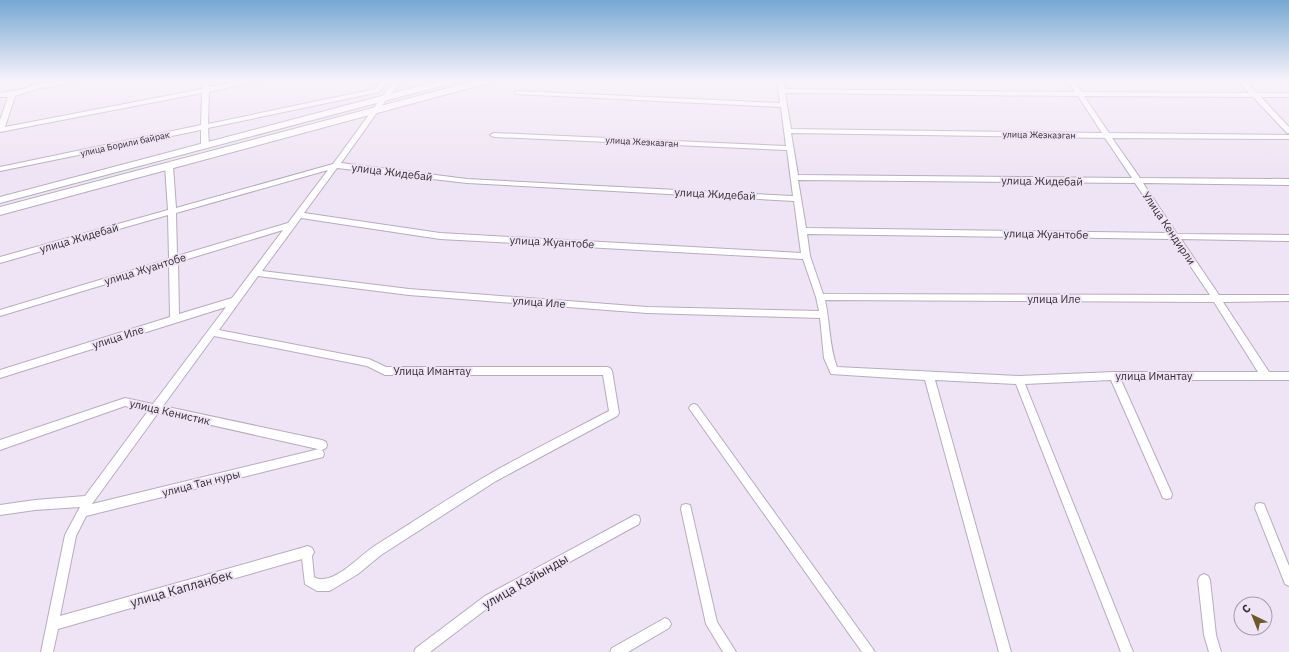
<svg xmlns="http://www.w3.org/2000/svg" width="1289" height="652" font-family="'IBM Plex Sans',sans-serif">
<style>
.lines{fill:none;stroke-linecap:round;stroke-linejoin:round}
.minor-casing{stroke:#b7acbc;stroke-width:2}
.major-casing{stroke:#b7acbc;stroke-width:2}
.minor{fill:#fff;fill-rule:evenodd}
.major{fill:#fff;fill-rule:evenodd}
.labels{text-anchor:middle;stroke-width:4;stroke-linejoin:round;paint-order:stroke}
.far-street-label{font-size:9px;fill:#332f35;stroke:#efe4f5}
.street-label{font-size:11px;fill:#332f35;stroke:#efe4f5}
.near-street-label{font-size:13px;fill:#332f35;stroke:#efe4f5}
</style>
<rect width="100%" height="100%" fill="#efe4f5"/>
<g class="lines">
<!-- minor casing -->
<g class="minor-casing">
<path id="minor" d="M46 80H54L50 83 65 80H79L45 88 42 87 15 96 5 127 202 89 203 80H209V87L247 80H261L209 92 208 124 375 89 382 80H389L379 92 208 128 209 146 205 148 201 146V130L0 171V167L201 125 202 93 0 132V120L8 97H0V93L24 89Z
M395 80H402L386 100 341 163 467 179 793 196 787 150 494 137 490 135 494 133 786 146 781 107 515 94V92L517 91 780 103 777 80H783L785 89 1075 92 1067 80H1073L1082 92 1249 93 1238 80H1245L1257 93H1289V97H1261L1289 127V133H1287L1253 97 1084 96 1109 133 1289 135V139L1112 138 1140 178 1289 179V185L1143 183 1177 234 1289 235V241L1181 239 1219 295H1289V301L1223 302 1269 372H1289V380H1121L1172 494 1171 498 1167 499 1163 498 1111 380 1025 384 1133 652H1121L1016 384 935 380 1011 652H999L925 380 831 374 824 358 820 318 647 313 409 295 258 276 219 330 369 359 386 367H607L610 368 612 371 619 413 617 416 496 481 381 555 358 574 333 589 329 591H317L305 584 302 559 58 629 53 652H41L65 535 80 507 35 510 0 515V505L35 500 85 496 148 411 125 406 0 450V440L125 398 153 404 226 307 0 378V370L170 317 169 265 0 316V310L169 259 168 215 0 263V257L168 210 165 166 166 164H169L173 166 176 208 333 164 381 98ZM785 93 1078 96 1102 133 791 129ZM791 133 1105 138 1132 178 798 175ZM337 168 467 183 794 201 801 253 440 233 304 213ZM328 170 288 223 177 256 176 213ZM798 180 1135 183 1168 233 806 228ZM301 218 440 239 803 259 816 297 819 311 647 307 409 289 262 271ZM283 230 232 298 179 314 178 262ZM807 234 1172 239 1210 295 823 294 810 256ZM825 300 1214 302 1258 372H1114L1019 376 837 367C829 346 830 322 825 300ZM214 336 367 366 385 375H603L609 411C569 432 528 452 488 475 450 497 413 522 376 545 361 554 332 588 314 577L312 556 314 552 312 548 308 546 60 616 76 536 86 516 323 457 324 454 323 451 319 449 92 504 158 413 322 450 326 448 327 445 326 442 322 440 163 406Z
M694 404 697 405 875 652H862L691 411 689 408 691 405Z
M1260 503 1264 504 1289 566V586L1285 584 1255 508 1256 504Z
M686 504 690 505 691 509 717 622 736 652H723L706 624 681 509 682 505Z
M635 515 639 516 640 520 639 524 493 604 430 652H414L416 648 485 596Z
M1204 574 1208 576 1210 580 1216 635 1221 652H1209L1204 635 1198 580 1200 576Z
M665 618 669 620 671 624 669 628 628 652H610L612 648Z"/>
</g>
<!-- major casing -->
<g class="major-casing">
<path id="major" d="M442 80H457L456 82 0 203V197Z
M478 80H493L492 82 0 215V207Z"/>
</g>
<!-- minor -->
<use href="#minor" class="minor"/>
<!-- major -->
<use href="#major" class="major"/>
</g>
<!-- sky -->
<linearGradient id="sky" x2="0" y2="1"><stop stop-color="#76a8d1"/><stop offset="0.47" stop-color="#f8f3fa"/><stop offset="1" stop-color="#f8f3fa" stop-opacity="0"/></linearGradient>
<rect width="1289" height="171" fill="url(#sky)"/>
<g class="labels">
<!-- far-street labels -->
<g class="far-street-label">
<text transform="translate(1039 135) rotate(1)" y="3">улица Жезказган</text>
<text transform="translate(642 142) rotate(3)" y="3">улица Жезказган</text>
<text transform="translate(125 144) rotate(-12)" y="3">улица Борили байрак</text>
</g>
<!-- street labels -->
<g class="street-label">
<text transform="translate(392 172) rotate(7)" y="4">улица Жидебай</text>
<text transform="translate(1042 181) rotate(1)" y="4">улица Жидебай</text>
<text transform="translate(715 194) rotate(3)" y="4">улица Жидебай</text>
<text transform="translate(1169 228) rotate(56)" y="4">Улица Кендирли</text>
<text transform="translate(1046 234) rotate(1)" y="4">улица Жуантобе</text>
<text transform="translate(79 238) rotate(-16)" y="4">улица Жидебай</text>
<text transform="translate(552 242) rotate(3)" y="4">улица Жуантобе</text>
<text transform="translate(145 269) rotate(-17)" y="4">улица Жуантобе</text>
<text x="1054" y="303">улица Иле</text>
<text transform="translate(539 302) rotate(4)" y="4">улица Иле</text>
<text transform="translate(118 337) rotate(-18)" y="4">улица Иле</text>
<text x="432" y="375">Улица Имантау</text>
<text x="1154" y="380">улица Имантау</text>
<text transform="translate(170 412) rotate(13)" y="4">улица Кенистик</text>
<text transform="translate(201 483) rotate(-14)" y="4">улица Тан нуры</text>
</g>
<!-- near-street labels -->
<g class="near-street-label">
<text transform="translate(525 581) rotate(-30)" y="5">улица Кайынды</text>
<text transform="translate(181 588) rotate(-16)" y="5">улица Капланбек</text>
</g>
</g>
<!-- north arrow -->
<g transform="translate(1253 616) rotate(317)"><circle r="19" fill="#efe4f5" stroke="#a49ca8"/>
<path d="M0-3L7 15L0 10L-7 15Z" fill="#6d5827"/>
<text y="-6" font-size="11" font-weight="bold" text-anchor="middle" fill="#332f35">С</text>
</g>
</svg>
